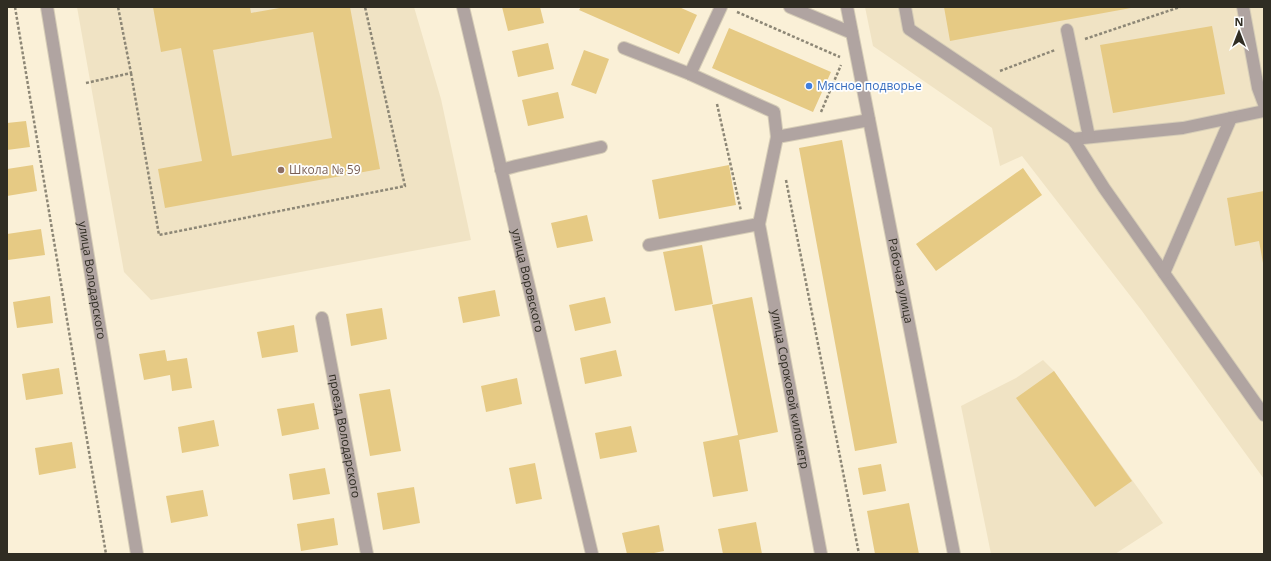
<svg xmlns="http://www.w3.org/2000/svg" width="1271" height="561" font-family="'Open Sans',sans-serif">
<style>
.built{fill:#f0e3c4}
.building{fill:#e6ca84;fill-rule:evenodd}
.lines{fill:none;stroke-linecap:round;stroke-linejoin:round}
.minor-casing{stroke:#d6cdb7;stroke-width:14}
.path{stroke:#8d8776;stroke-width:2.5;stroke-dasharray:3 2;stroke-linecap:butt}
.minor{stroke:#b0a4a1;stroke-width:12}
.shop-dot{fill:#3f7fe0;stroke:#fefefe;stroke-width:1.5}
.education-dot{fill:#8d6e63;stroke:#fefefe;stroke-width:1.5}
.labels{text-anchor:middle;stroke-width:3.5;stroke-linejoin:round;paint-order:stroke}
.shop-label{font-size:12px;fill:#366cbe;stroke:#fefefe;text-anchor:start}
.education-label{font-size:12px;fill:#785e54;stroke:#fefefe;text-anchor:start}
.street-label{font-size:12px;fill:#302d23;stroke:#fefefe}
</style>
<rect width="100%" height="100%" fill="#faf0d7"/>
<!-- built -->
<path class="built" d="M77 7H414L441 99 471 240 151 300 124 272Z
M865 7H1264V479L1142 311 1022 156 1000 166 992 128 873 46Z
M1043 360 1054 371 1163 523 1115 554H991L961 406 1016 378Z"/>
<!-- building -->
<path class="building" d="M153 7H250L251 13 285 7H350L380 169 165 208 158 169 202 161 181 48 161 52ZM313 32 332 138 232 156 213 50Z
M502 7H540L544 23 508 31Z
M581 7H679L697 15 679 54 579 10Z
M944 7H1131V8L950 41Z
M1212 26 1225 94 1113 113 1100 45Z
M729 28 831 72 813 112 712 68Z
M548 43 554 69 518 77 512 51Z
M584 50 609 59 596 94 571 85Z
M558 92 564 118 528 126 522 100Z
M26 121 30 147 7 150V123Z
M842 140 897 443 855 451 799 148Z
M33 165 37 191 7 196V169Z
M729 165 736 205 659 219 652 180Z
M1023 168 1042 195 936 271 916 244Z
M1264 191V263H1263L1259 241 1235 246 1227 198Z
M587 215 593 241 557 248 551 223Z
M41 229 45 255 8 260 7 234Z
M702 245 713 304 675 311 663 252Z
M495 290 500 316 463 323 458 297Z
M50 296 53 323 17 328 13 302Z
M605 297 611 323 575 331 569 305Z
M752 297 778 432 739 440 748 491 713 497 703 442 738 435 712 305Z
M382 308 387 339 351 346 346 314Z
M294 325 298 352 262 358 257 332Z
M165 350 167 361 187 358 192 388 172 391 170 375 144 380 139 354Z
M616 350 622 376 585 384 580 358Z
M59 368 63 394 26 400 22 374Z
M1054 371 1132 481 1095 507 1016 398Z
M517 378 522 404 486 412 481 386Z
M390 389 401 451 370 456 359 394Z
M314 403 319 429 282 436 277 409Z
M214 420 219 446 182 453 178 427Z
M631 426 637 452 600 459 595 433Z
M72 442 76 468 39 475 35 448Z
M535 463 542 499 516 504 509 468Z
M881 464 886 491 863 495 858 468Z
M325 468 330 494 293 500 289 474Z
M414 487 420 523 383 530 377 493Z
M203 490 208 516 171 523 166 496Z
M909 503 919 554H875L867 511Z
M334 518 338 545 301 551 297 524Z
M756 522 762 554H723L718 529Z
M659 525 664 551 649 554H627L622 533Z"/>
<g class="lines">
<!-- minor casing -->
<g class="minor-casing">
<g id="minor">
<path id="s1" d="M47 7 137 554"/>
<path id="s2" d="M463 7 592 554"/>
<path id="s3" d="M721 7 690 74 774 112 777 137 759 224 821 554"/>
<path d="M790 7 852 33"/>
<path id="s4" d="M847 7 954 554"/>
<path d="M905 7 909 29 1073 139 1183 128 1264 111"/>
<path d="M1243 7 1258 88 1264 104"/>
<path d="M1067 30 1089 137"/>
<path d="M624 48 690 74"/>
<path d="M777 137 869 120"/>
<path d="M1073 139 1104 188 1264 415"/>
<path d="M501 170 516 166 601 147"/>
<path d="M649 245 759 224"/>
<path d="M1164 273 1231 118"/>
<path id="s5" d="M322 318 367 554"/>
</g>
</g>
<!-- path -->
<path class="path" d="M15 7 106 554
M737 12 840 57
M1085 39 1180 7
M1000 71 1055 50
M131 73 159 235 405 186 365 7
M86 83 131 73 118 7
M717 104 741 211
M821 112 841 65
M786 180 859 554"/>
<!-- minor -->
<use href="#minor" class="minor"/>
</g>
<!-- markers -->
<circle class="shop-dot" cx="809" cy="86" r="4"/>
<circle class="education-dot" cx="281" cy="170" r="4"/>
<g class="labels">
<!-- shop labels -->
<g class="shop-label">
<text x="817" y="90">Мясное подворье</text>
</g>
<!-- education labels -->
<g class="education-label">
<text x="289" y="174">Школа № 59</text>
</g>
<!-- street labels -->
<g class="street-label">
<text dy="4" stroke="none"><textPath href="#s4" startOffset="279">Рабочая улица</textPath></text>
<text dy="4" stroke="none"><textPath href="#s1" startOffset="277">улица Володарского</textPath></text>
<text dy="4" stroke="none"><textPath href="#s2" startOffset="281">улица Воровского</textPath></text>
<text dy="4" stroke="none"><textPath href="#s3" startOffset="448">улица Сороковой километр</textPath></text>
<text dy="4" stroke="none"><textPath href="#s5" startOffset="120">проезд Володарского</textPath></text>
</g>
</g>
<!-- border -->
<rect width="1271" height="561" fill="none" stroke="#302d23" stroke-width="16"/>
<!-- north arrow -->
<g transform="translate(1239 32)" stroke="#fefefe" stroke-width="3" paint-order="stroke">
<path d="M0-3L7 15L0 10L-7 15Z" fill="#302d23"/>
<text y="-6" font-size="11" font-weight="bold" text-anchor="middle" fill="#302d23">N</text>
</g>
</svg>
